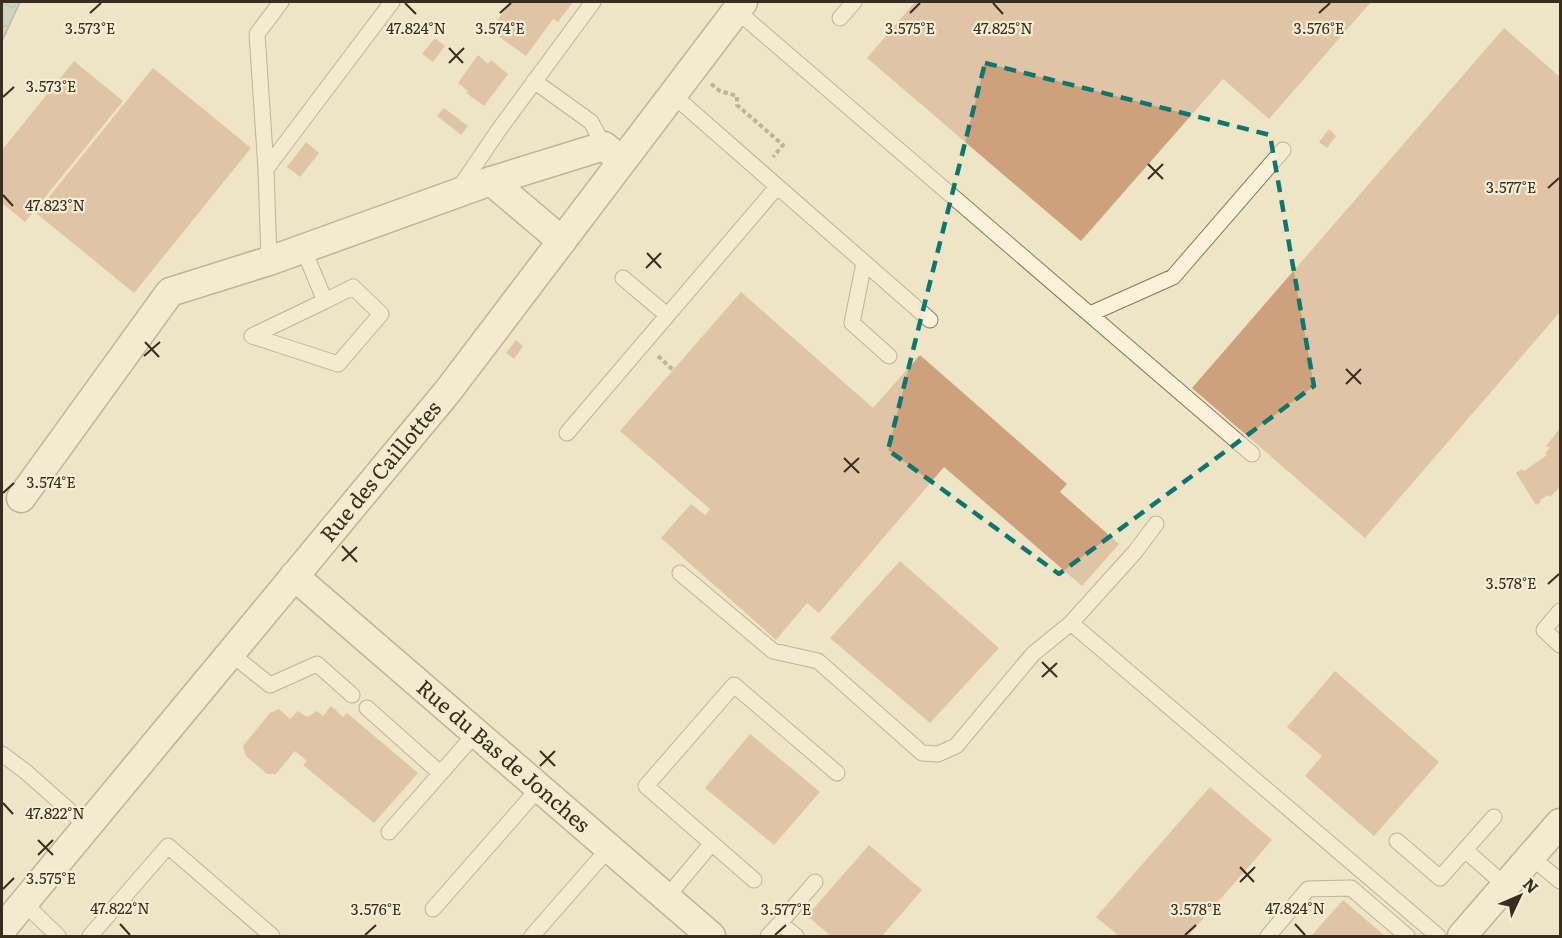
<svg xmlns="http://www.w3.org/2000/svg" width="1562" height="938" font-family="Literata,serif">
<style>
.water{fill:url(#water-ripples);stroke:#6e9089;stroke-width:1.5}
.building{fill:#cca17c}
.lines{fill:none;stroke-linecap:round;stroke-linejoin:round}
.service-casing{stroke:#89765c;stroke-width:17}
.minor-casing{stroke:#89765c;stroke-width:31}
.path{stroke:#89765c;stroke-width:4;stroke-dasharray:4.5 3;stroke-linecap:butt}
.service{stroke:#f9f1d9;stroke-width:15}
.minor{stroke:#f9f1d9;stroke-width:28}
.marked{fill:none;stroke:#0f766e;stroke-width:4.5;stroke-dasharray:12 8;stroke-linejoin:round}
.ticks{fill:none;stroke:#392d1f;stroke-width:2}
.labels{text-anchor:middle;stroke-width:4.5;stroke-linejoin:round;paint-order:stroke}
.street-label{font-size:21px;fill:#392d1f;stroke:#f5eed5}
.ticks-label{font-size:15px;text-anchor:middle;fill:#392d1f;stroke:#f5eed5;stroke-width:4.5;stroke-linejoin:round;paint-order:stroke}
</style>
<defs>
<pattern id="water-ripples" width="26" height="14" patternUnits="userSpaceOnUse" patternTransform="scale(1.5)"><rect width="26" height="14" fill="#a7c2bb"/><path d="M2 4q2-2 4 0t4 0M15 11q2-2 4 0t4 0" fill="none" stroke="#899e97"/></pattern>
</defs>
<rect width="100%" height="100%" fill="#eee4c6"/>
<!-- water -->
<path class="water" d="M2 2H20L2 41Z"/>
<!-- building -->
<path class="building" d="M511 2H573L558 22 553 19 526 56 490 30Z
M915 2H1371L1269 119 1223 79 1081 241 867 58Z
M1504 28 1560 77V312L1365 538 1192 388Z
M435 38 445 46 433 62 422 54Z
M478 55 488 64 491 60 508 74 484 106 466 93 468 91 458 83Z
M74 61 123 101 25 222 2 203V150Z
M153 68 251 148 134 293 36 213Z
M444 108 468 126 461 135 437 116Z
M1329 129 1336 136 1327 148 1319 142Z
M306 142 319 153 300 177 287 167Z
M741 292 873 408 920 355 1067 484 1060 492 1119 544 1082 586 944 467 819 613 807 603 776 640 661 538 691 504 705 515 710 509 620 431Z
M516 340 523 346 514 359 506 353Z
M1560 428V487L1550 497 1548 495 1540 500 1541 502 1536 505 1516 473 1522 469 1524 471 1547 455 1545 453 1550 448 1546 446Z
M900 561 999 648 930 723 830 638Z
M1335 671 1439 762 1374 836 1305 776 1322 756 1287 727Z
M331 706 343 717 347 713 418 773 374 823 303 765 307 761 295 751 276 774H267L246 756 243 746 270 713 279 709 290 719 298 711 307 717 317 711 323 716Z
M750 734 820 792 774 845 705 788Z
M1210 787 1272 840 1188 936H1119L1096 917Z
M869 845 922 890 882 936H831L807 916Z
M1343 900 1385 936H1311Z"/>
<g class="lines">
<!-- service casing -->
<g class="service-casing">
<path id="service" d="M736 10 1252 454
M840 18 854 2
M534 81 591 122 604 146
M673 95 930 320
M266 169 257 34 281 2
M458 190 498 131 593 2
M303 248 325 301 353 287 381 314 338 364 252 336 325 301
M269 261 266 169 392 2
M864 263 852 323 889 356
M623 278 667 315
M1090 314 1173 277 1283 150
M567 433 777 187
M680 573 773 651 818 661 922 753 938 754 956 746 1033 654 1071 623 1135 552 1156 524
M1560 611 1544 630 1560 645
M1071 623 1438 936
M230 653 270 685 317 664 352 695
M367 708 440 773
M2 754 26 772 87 826
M389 832 476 733
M1397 841 1440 878 1494 817
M1465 850 1506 886
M1531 857 1560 881
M754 880 646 786 734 685 837 773
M666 898 712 843
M24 903 58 936
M433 909 539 788
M780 923 815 882
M90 936 168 846 272 936
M532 936 609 848
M768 936 780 923 796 936
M1268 936 1308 889 1351 888 1407 936"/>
</g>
<!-- minor casing -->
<g class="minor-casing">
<g id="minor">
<path d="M491 181 562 241"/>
<path d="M21 498 170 292 269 261 491 181 604 146 622 161"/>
<path id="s1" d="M294 576 711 936"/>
<path id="s2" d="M2 929 448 391 743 2"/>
<path d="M1462 936 1560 823"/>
</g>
</g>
<!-- path -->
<path class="path" d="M711 84 720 91 737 96V105L783 145 773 157
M658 356 673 370"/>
<!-- service -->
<use href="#service" class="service"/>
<!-- minor -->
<use href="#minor" class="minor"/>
</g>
<!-- marked area -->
<path d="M0 0H1562V938H0ZM985 63 1270 135 1314 386 1059 574 888 450Z" fill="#eee4c6" fill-opacity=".55" fill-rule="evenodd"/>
<path class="marked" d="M985 63 1270 135 1314 386 1059 574 888 450Z"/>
<!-- ticks -->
<path class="ticks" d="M405 3 416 14M993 3 1003 14M90 13 101 3M500 13 511 3M910 13 920 3M1319 13 1330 3M449 48 463 63M449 63 464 48M3 97 14 87M1148 164 1163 179M1148 179 1163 164M1548 188 1559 178M3 195 13 206M647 253 661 268M646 268 661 253M145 342 159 357M144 356 160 342M1346 369 1361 384M1346 384 1361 369M844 458 859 473M844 472 859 458M3 493 14 483M342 546 357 562M342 561 357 547M1548 584 1559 574M1042 662 1057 677M1042 677 1057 663M540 751 555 766M540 766 555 751M3 803 13 814M38 840 53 855M38 855 53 840M1240 867 1254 882M1240 882 1255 867M3 889 14 878M120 924 130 935M1295 924 1305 935M365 935 376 925M775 935 786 925M1185 935 1196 925"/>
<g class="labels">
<!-- street labels -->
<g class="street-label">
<text dy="7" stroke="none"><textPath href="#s2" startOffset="594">Rue des Caillottes</textPath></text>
<text dy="7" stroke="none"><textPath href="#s1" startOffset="276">Rue du Bas de Jonches</textPath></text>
</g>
</g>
<g class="ticks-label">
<text x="90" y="34">3.573°E</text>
<text x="500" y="34">3.574°E</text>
<text x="910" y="34">3.575°E</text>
<text x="1319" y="34">3.576°E</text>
<text x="416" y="34">47.824°N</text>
<text x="1003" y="34">47.825°N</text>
<text x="51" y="92">3.573°E</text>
<text x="1511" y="193">3.577°E</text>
<text x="55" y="211">47.823°N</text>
<text x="51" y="488">3.574°E</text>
<text x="1511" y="589">3.578°E</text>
<text x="55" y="819">47.822°N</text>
<text x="51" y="884">3.575°E</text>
<text x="120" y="914">47.822°N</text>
<text x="1295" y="914">47.824°N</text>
<text x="376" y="915">3.576°E</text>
<text x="786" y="915">3.577°E</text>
<text x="1196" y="915">3.578°E</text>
</g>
<!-- border -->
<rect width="1562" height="938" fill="none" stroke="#392d1f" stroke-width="6"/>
<!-- north arrow -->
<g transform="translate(1520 896) rotate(46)" stroke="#f5eed5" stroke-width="4.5" paint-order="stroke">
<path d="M0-4.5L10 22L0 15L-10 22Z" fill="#392d1f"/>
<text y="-9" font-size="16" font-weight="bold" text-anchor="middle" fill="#392d1f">N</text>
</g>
</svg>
